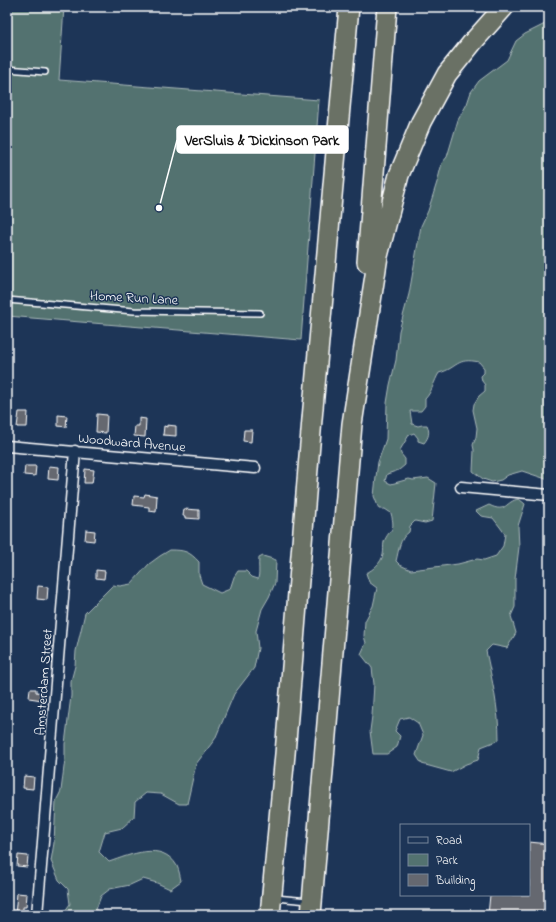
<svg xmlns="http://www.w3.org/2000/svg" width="556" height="922" font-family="'Indie Flower',sans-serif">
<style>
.green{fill:#537270;stroke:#a9b8b8}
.building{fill:#656870;stroke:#fff}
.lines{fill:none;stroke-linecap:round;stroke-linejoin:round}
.lane-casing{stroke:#fff;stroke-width:8}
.street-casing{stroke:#fff;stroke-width:13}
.highway-casing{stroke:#fff;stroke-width:22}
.lane{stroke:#1d3557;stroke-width:5}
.street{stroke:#1d3557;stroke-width:10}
.highway{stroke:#6b7165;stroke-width:19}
.labels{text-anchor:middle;stroke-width:3;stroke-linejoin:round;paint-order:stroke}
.street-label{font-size:14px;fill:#fff;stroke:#1d3557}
.leader{fill:none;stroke:#fff;stroke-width:1.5}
.callout-dot{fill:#fff;stroke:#1d3557;stroke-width:1.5}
.callout{fill:#fff;stroke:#fff;stroke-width:1.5}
.callout-label{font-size:15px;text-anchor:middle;font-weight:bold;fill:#111}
</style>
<rect width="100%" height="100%" fill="#1d3557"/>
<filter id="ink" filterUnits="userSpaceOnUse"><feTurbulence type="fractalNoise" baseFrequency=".025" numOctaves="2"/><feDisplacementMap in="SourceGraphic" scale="8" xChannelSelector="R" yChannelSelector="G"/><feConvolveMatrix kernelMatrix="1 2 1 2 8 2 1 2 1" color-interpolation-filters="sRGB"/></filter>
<g filter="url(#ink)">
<!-- green -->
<path class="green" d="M7 7H64L59 80 319 100 301 340 7 316Z
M548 7H549V480L522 471 508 475 501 480 492 482 483 479 473 471 474 450 473 445 476 437 477 428 473 410 474 404 479 396 485 391V385L482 381 481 376 484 373V368L479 362C456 357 458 368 439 373 434 381 432 392 425 399V406L421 411H410L412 424 418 426 422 425H427C430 432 429 437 424 443L418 441V438L414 433 409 435 400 450 401 454 405 459V465L399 470 387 474 385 481 391 484 409 479 413 480 428 478 436 483 432 521 425 523 415 521 410 526 409 532C399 539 399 550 396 561L400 565 411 570 458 564 477 559 484 560 496 556 503 546 505 534 500 527 493 518 481 516 476 511 489 505C507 514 505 501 519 499L525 504 518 526 519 547 515 579V607L511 616 516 633 507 648 492 645 486 651C492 680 499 709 499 740L481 747 478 760 466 764 451 772 422 764 416 755 423 735 418 723 409 717 400 719 395 731 400 736 397 747 387 754H373L370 731 372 716 374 684 372 668 361 654 366 643 364 636 365 621 373 606 377 588 369 582 366 573C373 570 381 563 383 555 384 551 383 546 384 542 390 527 396 533 391 513L385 509H379L374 496 376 477 378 462 386 439 387 403 390 385 396 360 399 331 409 294 421 226 428 211 438 179 442 163 447 157 458 120 467 104 471 92 479 81 507 60 516 41 525 34 545 24Z
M170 550C184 550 189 551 199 562V575L202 584 220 593 230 589 234 577 238 571H246L252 577 258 579C260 572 258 566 259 558L263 556 276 560 275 583 269 597 262 609 256 631 258 648 254 668 234 694 215 739 196 764 187 804H179L161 794 146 793 135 802 134 817 122 828 105 832 99 852 109 862C130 855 162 840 177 866 179 870 180 876 181 881L170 889 157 883 143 879 130 885 110 889 101 896 94 915H62L70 904 68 889 59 880 51 861 54 843 56 801 61 791 65 759V744L71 696V681L75 666 76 651 85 613 113 585 120 586 131 584 149 564 160 556Z"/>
<!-- building -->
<path class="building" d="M19 412H28L27 427H17Z
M97 414 107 415 106 433 96 432Z
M58 415 67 416 66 427 58 426Z
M139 418 146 419 145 437 134 436 135 426H139Z
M167 425 176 426V436L163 435 164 426 167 427Z
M244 430H252L251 442 243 441Z
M25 466H36L35 476 24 475Z
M49 466 59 467 58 480 48 479Z
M85 469 94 470 92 483H84Z
M145 494 157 496 156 512 149 511V507L133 505 134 496 144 497Z
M184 509 199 510V519L185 518V516H183Z
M86 530 95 531 94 541 85 540Z
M96 570 105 571 104 579 96 578Z
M38 586 48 587 47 600 37 599Z
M30 689H36V692L43 693 42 700 29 698Z
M24 776 34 777 33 789 23 788Z
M529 842 549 844V915H488L490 895H529Z
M18 855 28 856 27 867 17 866Z
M17 893 27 894 26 907H23V915H15Z"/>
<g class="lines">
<!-- lane casing -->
<g class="lane-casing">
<path id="lane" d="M7 69 45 72
M7 300 134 311 260 313
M275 898 309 901"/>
</g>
<!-- street casing -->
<g class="street-casing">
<path id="street" d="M7 446 255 468
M461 487 549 495
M37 915 75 451"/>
</g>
<!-- highway casing -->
<g class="highway-casing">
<path id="highway" d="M367 262 387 7
M270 915 285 754 312 419 349 7
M311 915 352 424 378 256 399 175 421 122 447 74 472 43 504 7"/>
</g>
<!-- lane -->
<use href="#lane" class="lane"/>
<!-- street -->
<use href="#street" class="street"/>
<!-- highway -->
<use href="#highway" class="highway"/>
</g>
</g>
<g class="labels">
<!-- street labels -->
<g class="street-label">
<text transform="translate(134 297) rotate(3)" y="5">Home Run Lane</text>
<text transform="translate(132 442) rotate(5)" y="5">Woodward Avenue</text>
<text transform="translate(43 682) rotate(-86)" y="5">Amsterdam Street</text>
</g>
</g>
<!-- callouts -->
<path class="leader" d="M159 208L177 140"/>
<circle class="callout-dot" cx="159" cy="208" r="4"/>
<rect class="callout" x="177" y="126" width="171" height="27" rx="4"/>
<g class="callout-label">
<text x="262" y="145">VerSluis &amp; Dickinson Park</text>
</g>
<!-- margin -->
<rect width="556" height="922" fill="none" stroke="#1d3557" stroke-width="24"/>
<rect x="12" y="12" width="532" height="898" fill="none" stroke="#fff" stroke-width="1.5" filter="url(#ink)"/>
<!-- legend -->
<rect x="400" y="824" width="130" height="72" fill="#1d3557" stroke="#77869a"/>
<rect x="408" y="837" width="20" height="6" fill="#1d3557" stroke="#77869a"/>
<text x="436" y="844" font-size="12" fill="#ffffff">Road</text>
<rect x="408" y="854" width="20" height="12" fill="#537270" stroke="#77869a"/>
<text x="436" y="864" font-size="12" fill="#ffffff">Park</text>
<rect x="408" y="874" width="20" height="12" fill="#656870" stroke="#77869a"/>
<text x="436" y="884" font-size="12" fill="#ffffff">Building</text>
</svg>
